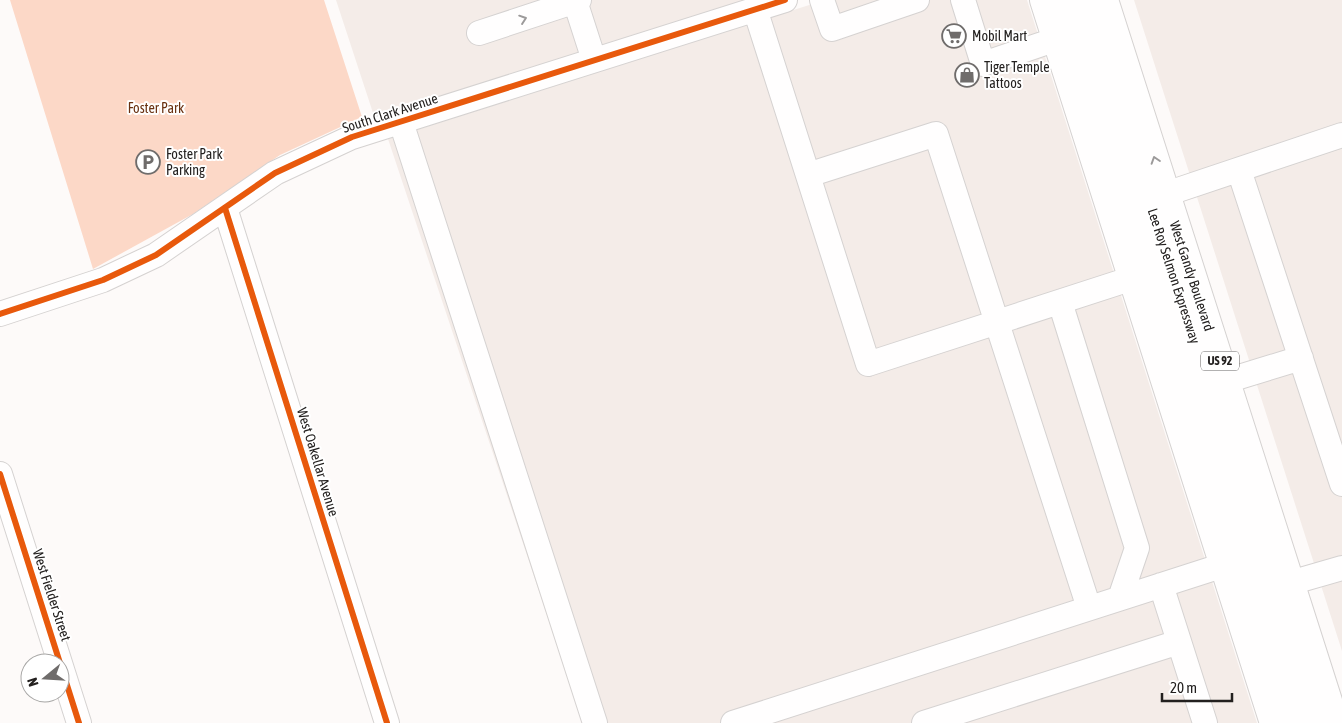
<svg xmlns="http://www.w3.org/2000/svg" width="1342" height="723" font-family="'Asap Condensed',sans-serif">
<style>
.built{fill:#f4ece8}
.green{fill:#fcd8c7}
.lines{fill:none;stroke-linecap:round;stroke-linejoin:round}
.minor-casing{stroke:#d5d2d1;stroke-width:26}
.major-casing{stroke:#d5d2d1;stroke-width:30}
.highway-casing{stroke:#d5d2d1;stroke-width:30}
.minor{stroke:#fffefe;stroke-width:24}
.major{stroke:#fffefe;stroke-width:28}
.highway{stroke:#fffefe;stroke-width:28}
.cycleway-casing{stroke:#fff;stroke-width:9}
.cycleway{stroke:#e8590c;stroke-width:6}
.oneway{stroke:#9c9a9a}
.labels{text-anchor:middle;stroke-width:4;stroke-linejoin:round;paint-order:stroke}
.shield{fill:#fff;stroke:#656362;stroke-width:1}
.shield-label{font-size:12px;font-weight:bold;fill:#23201f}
.poi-label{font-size:14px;fill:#23201f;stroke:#fff;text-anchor:start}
.park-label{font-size:14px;fill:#693111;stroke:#fff}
.street-label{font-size:14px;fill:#23201f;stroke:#fff}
</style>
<rect width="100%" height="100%" fill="#fdfaf9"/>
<!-- built -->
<path class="built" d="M336 0H745L380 116 379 114 374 116Z
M825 0H1027L1257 723H583L388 139Z
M1134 0H1342V651Z"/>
<!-- green -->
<path class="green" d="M10 0H324L362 117 280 155 193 214 93 269Z"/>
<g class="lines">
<!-- minor casing -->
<g class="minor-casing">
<path id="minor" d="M822 0 832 29 917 0
M963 0 983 64 1057 39
M575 1 594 60
M755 9 868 364 1133 278
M479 33 579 0
M401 122 595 723
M1239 170 1342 484
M808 175 936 134 1089 608
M1166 194 1342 135
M225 208 387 723
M1060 302 1137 548 1120 598
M0 314 103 280 156 255 275 173 352 137 785 0
M1226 381 1301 358
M0 474 79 723
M1290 583 1342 568
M1161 585 1205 723
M733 723 1224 565
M924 723 1179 642"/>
</g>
<!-- major casing -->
<g class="major-casing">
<path id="major" d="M1044 0 1274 723
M1104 0 1335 723"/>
</g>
<!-- highway casing -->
<g class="highway-casing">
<path id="highway" d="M1059 0 1293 723
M1084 0 1319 723"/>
</g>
<!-- minor -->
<use href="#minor" class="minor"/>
<!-- major -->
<use href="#major" class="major"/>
<!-- highway -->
<use href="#highway" class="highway"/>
<!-- cycleway casing -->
<g class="cycleway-casing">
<path id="cycleway" d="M225 208 387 723
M0 314 103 280 156 255 275 173 352 137 785 0
M0 474 79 723"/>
</g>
<!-- cycleway -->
<use href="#cycleway" class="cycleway"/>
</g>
<!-- one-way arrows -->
<defs><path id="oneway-chevron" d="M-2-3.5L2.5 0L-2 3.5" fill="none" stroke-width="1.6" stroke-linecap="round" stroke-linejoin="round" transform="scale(1.25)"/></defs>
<g class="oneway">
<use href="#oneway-chevron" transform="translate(523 19) rotate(-19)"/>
<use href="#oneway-chevron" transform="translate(1155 160) rotate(-108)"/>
</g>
<!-- icons -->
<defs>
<g id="supermarket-ring" transform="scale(1.25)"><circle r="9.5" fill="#fff" stroke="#6f6c6b" stroke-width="1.5"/><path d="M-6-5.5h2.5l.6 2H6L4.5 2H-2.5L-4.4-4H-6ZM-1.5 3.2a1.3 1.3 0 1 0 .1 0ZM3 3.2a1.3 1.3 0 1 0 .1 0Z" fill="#6f6c6b"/></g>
<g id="shop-ring" transform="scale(1.25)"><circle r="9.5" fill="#fff" stroke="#6f6c6b" stroke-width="1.5"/><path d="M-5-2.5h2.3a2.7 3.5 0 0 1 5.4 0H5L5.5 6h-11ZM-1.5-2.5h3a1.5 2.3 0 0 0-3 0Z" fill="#6f6c6b"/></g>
<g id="parking-ring" transform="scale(1.25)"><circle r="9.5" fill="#fff" stroke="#6f6c6b" stroke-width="1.5"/><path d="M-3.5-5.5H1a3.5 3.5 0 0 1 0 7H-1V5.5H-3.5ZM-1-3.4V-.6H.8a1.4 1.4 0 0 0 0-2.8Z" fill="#6f6c6b"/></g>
</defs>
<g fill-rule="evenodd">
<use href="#supermarket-ring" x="954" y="36"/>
<use href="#shop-ring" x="967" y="75"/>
<use href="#parking-ring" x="148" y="162"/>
</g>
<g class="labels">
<!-- shield labels -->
<rect class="shield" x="1201" y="351.5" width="38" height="19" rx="4"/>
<g class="shield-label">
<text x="1220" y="365">US 92</text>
</g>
<!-- poi labels -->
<g class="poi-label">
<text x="972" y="41">Mobil Mart</text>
<text x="984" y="72">Tiger Temple<tspan x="984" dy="16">Tattoos</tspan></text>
<text x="166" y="159">Foster Park<tspan x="166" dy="16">Parking</tspan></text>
</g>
<!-- park labels -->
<g class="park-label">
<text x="156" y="113">Foster Park</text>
</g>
<!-- street labels -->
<g class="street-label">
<text transform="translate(390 113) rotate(-18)" y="5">South Clark Avenue</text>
<text transform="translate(1174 276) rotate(72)" y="5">Lee Roy Selmon Expressway</text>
<text transform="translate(1192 276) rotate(72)" y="5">West Gandy Boulevard</text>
<text transform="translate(318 462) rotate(73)" y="5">West Oakellar Avenue</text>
<text transform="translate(52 595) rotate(72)" y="5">West Fielder Street</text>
</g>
</g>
<!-- north arrow -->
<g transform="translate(45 678) rotate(252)"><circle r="24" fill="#ffffff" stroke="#a7a6a5"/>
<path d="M0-4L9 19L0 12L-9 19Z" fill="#6f6c6b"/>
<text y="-8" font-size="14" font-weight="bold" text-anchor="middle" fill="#23201f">N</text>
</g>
<!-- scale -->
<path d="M1162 693v8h70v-8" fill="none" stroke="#23201f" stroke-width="2.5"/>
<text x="1170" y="693" font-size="15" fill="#23201f" stroke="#ffffff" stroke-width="4" paint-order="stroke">20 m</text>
</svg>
